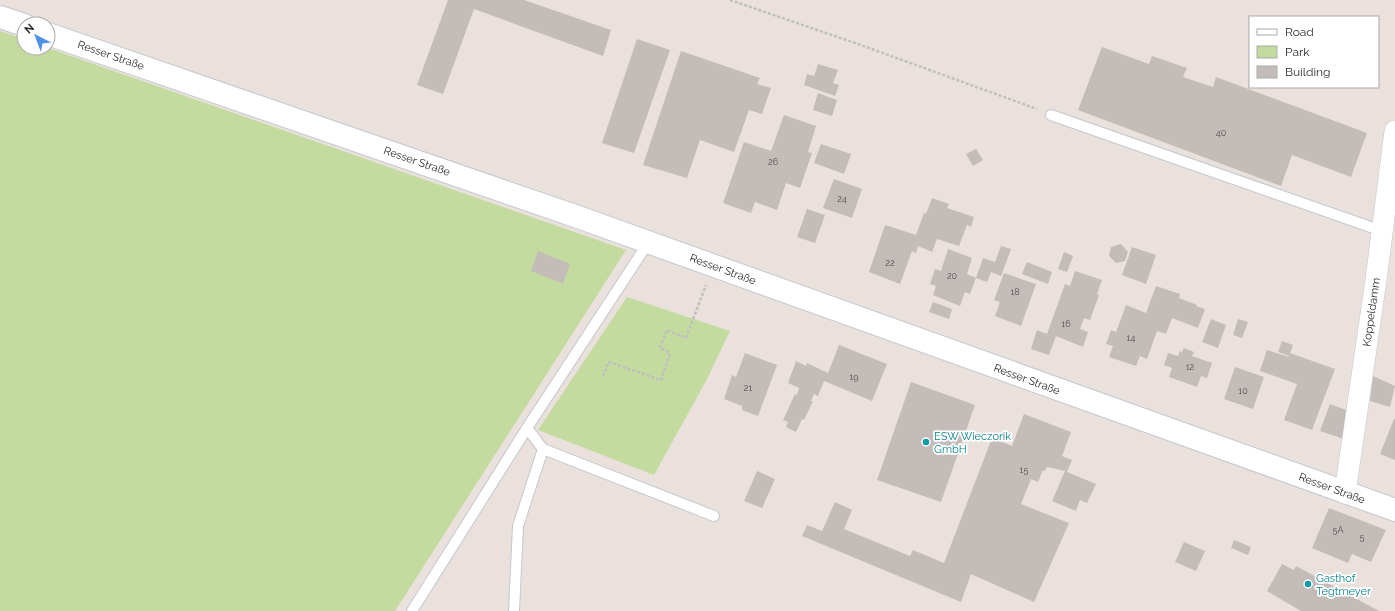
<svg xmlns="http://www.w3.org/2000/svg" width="1395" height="611" font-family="Raleway,sans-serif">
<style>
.green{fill:#c3db9f}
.building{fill:#c3bcb8}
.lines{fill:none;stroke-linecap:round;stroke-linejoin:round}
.lane-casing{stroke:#c1c8cf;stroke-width:12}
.street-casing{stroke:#c1c8cf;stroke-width:22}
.secondary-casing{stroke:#c1c8cf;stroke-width:24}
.path{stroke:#bfbfbf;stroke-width:2.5;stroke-dasharray:3 2;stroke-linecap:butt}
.lane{stroke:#fff;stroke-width:10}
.street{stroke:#fff;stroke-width:21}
.secondary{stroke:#fff;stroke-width:22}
.culture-dot{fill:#0f9aa8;stroke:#fff;stroke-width:1.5}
.labels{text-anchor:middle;stroke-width:3.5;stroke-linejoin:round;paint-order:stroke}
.number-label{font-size:9px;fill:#504e4e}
.street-label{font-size:11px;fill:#2a2a2a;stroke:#fff}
.culture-label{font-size:11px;fill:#0d838f;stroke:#fff;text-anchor:start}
</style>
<rect width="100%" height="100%" fill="#eae1dd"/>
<!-- green -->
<path class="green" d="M0 31 24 39V48H48L626 250 395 611H0Z
M627 297 730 331 706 381 654 475 538 430Z"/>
<!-- building -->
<path class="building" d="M448 0H524L611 30 603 56 474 9 443 94 417 85Z
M637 39 670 50 634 153 602 143Z
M1102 47 1149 64 1152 56 1187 68 1183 77 1213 87 1216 77 1367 133 1351 177 1292 155 1281 186 1078 110Z
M681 51 760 78 757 84 771 88 762 114 749 110 734 152 700 140 687 178 643 165Z
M818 64 838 70 833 83 839 85 835 96 804 85 807 74 814 76Z
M818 93 837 100 832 116 813 110Z
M784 115 816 126 808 152 812 153 800 188 786 183 777 210 755 202 751 213 723 203 744 142 771 151Z
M821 144 851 154 844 174 814 163Z
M976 149 983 160 973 166 966 154Z
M834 179 862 189 852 218 823 208Z
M932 198 949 204 947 208 974 217 971 227 967 225 959 246 937 239 932 252 918 246 916 253 912 251 900 284 869 272 885 225 916 235 924 213 926 214Z
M807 209 825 215 815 243 797 237Z
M1121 244 1128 252 1125 261 1116 263 1109 256 1111 247Z
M1001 246 1011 249 1001 276 991 272 987 282 976 278 970 294 965 292 960 306 933 295 936 286 930 284 935 269 941 271 948 249 972 258 967 274 976 278 983 258 995 262Z
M1132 247 1156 255 1146 284 1122 275Z
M538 251 570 264 563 284 531 271Z
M1064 252 1073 256 1067 272 1058 269Z
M1027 262 1052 272 1048 284 1022 274Z
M1075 271 1102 280 1097 294 1099 295 1090 320 1084 318 1080 329 1088 332 1083 347 1056 336 1049 355 1031 349 1037 330 1047 334 1065 284 1070 286Z
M1004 273 1036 284 1021 326 995 316 1000 302 994 300Z
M1156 286 1180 294 1179 298 1197 305 1196 306 1205 309 1198 328 1172 318 1166 334 1157 331 1147 359 1140 356 1136 366 1109 357 1113 346 1106 344 1111 330 1116 332 1126 305 1146 313Z
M933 302 952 309 949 319 929 312Z
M1211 319 1226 325 1218 348 1202 342Z
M1238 319 1248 322 1242 338 1233 335Z
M1282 341 1293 345 1290 353 1335 369 1312 430 1284 420 1297 384 1260 371 1267 350 1289 357V356L1278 352Z
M839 345 887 364 872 401 824 381 818 396 814 394 811 401H813L804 420 802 419 796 432 786 427 788 422 783 420 795 394 797 395 799 388 788 383 796 361 806 366 807 363 828 373Z
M1184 348 1194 352 1192 356 1212 363 1207 378 1201 376 1197 387 1169 377 1172 368 1164 365 1168 353 1178 356 1180 351 1182 352Z
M745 353 777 365 758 416 742 410V406L724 399 732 375 736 377Z
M1235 367 1264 377 1253 409 1224 399Z
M1373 376 1395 386 1390 407 1370 401Z
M911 382 975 405 941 502 877 480Z
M1330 404 1346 410 1344 439 1320 431Z
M1024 414 1071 432 1062 456 1072 460 1067 472 1096 484 1087 503 1080 500 1076 511 1052 501 1065 471 1047 467 1045 471 1043 470 1038 482 1031 479 1021 504 1069 523 1034 602 971 574 961 602 802 536 807 525 822 531 835 502 852 510 844 529 910 556 913 550 944 563 992 438 1012 446Z
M1394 419H1395V460L1380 454Z
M757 471 775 479 762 508 744 501Z
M1329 508 1386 530 1371 562 1352 554 1348 563 1312 548Z
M1234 540 1251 547 1248 555 1231 548Z
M1184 542 1205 551 1196 571 1175 562Z
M1282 564 1294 570 1296 566 1379 611H1301L1267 591Z"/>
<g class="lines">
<!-- lane casing -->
<g class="lane-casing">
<path id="lane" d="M1051 115 1382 231
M543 449 714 516
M412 611 527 428 648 243
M514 611 518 526 543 449 527 428"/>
</g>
<!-- street casing -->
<g class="street-casing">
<path id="street" d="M1345 493 1376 280 1395 131"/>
</g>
<!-- secondary casing -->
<g class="secondary-casing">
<path id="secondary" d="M0 17 24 25
M48 34 578 217 1395 510"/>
</g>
<!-- path -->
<path class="path" d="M730 0 858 44 1037 109
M603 376 609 362 661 380 670 353 660 348 667 330 686 338 706 285"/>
<!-- lane -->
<use href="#lane" class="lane"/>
<!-- street -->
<use href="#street" class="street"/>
<!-- secondary -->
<use href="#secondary" class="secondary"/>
</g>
<!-- markers -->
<g class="culture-dot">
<circle cx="926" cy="442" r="4"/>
<circle cx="1308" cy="584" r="4"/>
</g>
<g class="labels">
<!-- number labels -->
<g class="number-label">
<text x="1221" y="136">40</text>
<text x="773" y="165">26</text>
<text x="842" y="202">24</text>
<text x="890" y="266">22</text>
<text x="952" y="279">20</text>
<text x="1015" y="295">18</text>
<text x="1066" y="327">16</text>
<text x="1131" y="341">14</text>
<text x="1190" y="370">12</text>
<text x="854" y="380">19</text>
<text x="748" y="391">21</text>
<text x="1243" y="394">10</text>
<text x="1024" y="473">15</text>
<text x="1338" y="533">5A</text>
<text x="1362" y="540">5</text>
</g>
<!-- street labels -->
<g class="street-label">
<text transform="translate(111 55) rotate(19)" y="4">Resser Straße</text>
<text transform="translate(417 161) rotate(19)" y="4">Resser Straße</text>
<text transform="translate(723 269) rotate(20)" y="4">Resser Straße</text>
<text transform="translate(1371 312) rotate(-82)" y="4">Koppeldamm</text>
<text transform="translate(1027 379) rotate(20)" y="4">Resser Straße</text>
<text transform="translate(1332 488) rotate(20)" y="4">Resser Straße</text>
</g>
<!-- culture labels -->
<g class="culture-label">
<text x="934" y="440">ESW Wieczorik<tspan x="934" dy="13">GmbH</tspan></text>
<text x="1316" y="582">Gasthof<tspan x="1316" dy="13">Tegtmeyer</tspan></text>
</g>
</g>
<!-- legend -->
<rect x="1249" y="16" width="130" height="72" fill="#ffffff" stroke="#aaaaaa"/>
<rect x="1257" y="29" width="20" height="6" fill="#ffffff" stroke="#aaaaaa"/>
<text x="1285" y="36" font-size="12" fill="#2a2a2a">Road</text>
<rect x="1257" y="46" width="20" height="12" fill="#c3db9f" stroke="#aaaaaa"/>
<text x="1285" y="56" font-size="12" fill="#2a2a2a">Park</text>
<rect x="1257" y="66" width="20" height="12" fill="#c3bcb8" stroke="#aaaaaa"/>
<text x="1285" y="76" font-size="12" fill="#2a2a2a">Building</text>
<!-- north arrow -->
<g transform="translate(36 36) rotate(318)"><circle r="19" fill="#ffffff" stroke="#aaaaaa"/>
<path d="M0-3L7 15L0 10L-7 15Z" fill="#4e91e6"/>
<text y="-6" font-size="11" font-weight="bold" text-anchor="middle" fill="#2a2a2a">N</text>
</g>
</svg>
